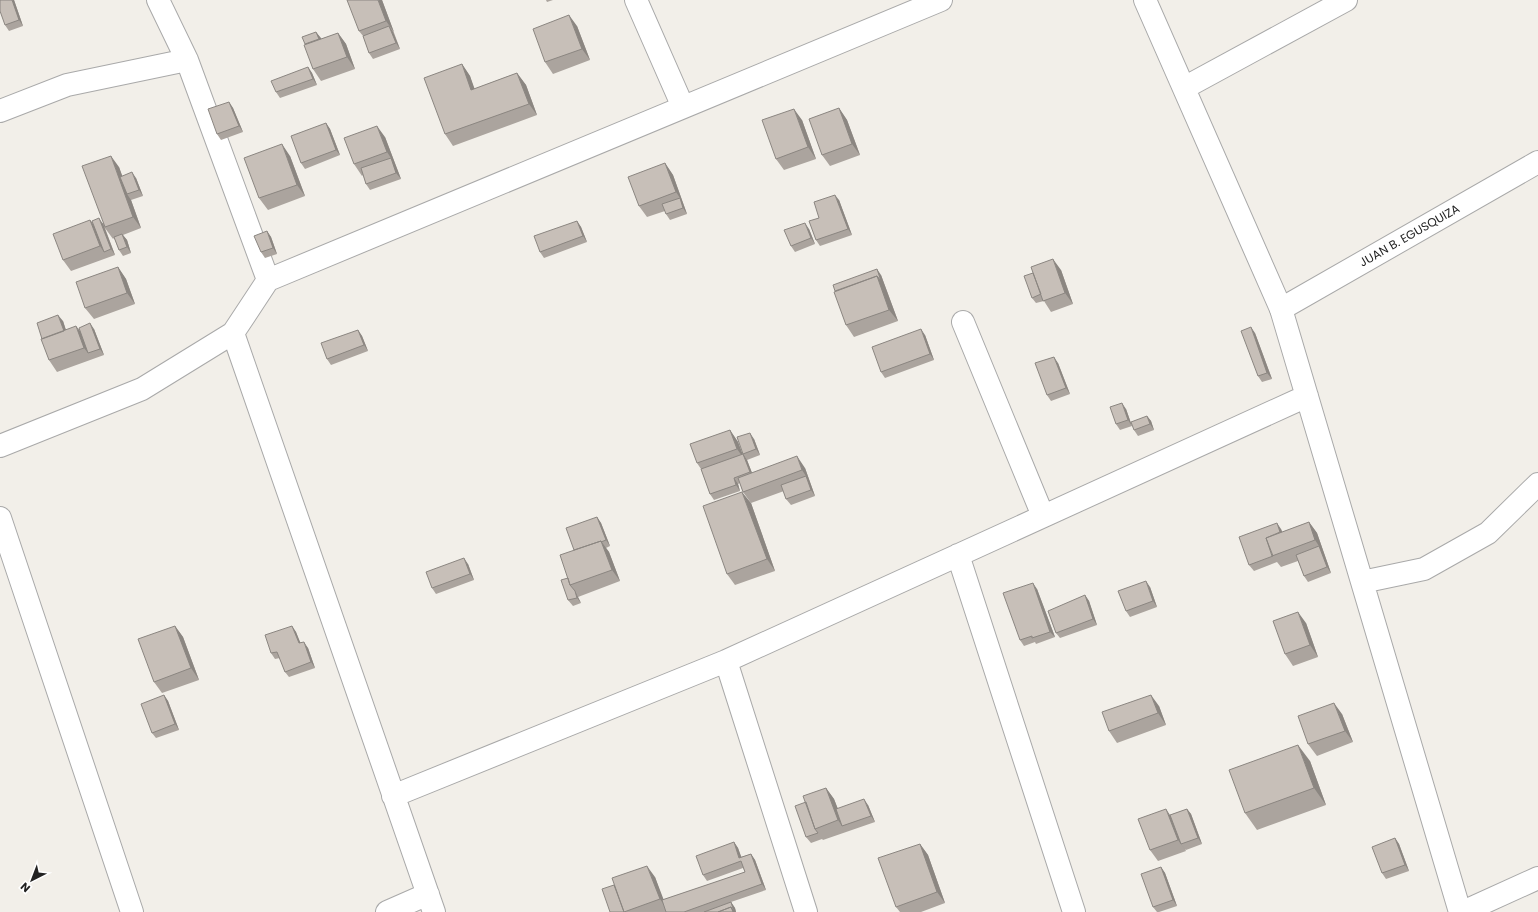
<svg xmlns="http://www.w3.org/2000/svg" width="1538" height="912" font-family="Poppins,sans-serif">
<style>
.lines{fill:none;stroke-linecap:round;stroke-linejoin:round}
.minor-casing{stroke:#a9a9a9;stroke-width:24}
.tertiary-casing{stroke:#a9a9a9;stroke-width:24}
.minor{stroke:#fff;stroke-width:22}
.tertiary{stroke:#fff;stroke-width:22}
.wall{fill:#aba49e}
.shaded-wall{fill:#8b8681}
.building{fill:#c7bfb8;stroke:#8b8681}
.labels{text-anchor:middle;stroke-width:4;stroke-linejoin:round;paint-order:stroke}
.street-label{font-size:12px;fill:#222;stroke:#fff}
</style>
<rect width="100%" height="100%" fill="#f2efe9"/>
<g class="lines">
<!-- minor casing -->
<g class="minor-casing">
<path id="minor" d="M158 0 187 60 268 280
M636 0 683 107
M1145 0 1281 309 1460 912
M1184 88 1346 0
M0 111 67 85 187 60
M963 322 1043 516
M233 333 434 912
M0 446 142 389 233 333 268 280 941 0
M0 518 132 912
M958 555 1074 912
M1362 582 1424 569 1488 533 1538 484
M726 661 806 912
M393 796 726 661 1307 396
M387 912 428 894
M1463 912 1538 878"/>
</g>
<!-- tertiary casing -->
<g class="tertiary-casing">
<g id="tertiary">
<path id="s1" d="M1281 309 1538 162"/>
</g>
</g>
<!-- minor -->
<use href="#minor" class="minor"/>
<!-- tertiary -->
<use href="#tertiary" class="tertiary"/>
</g>
<!-- wall -->
<path class="wall" d="M14 0 23 26 9 31 5 25Z
M382 0 400 49 373 59 369 53 363 36 359 31Z
M546 0H553L547 2Z
M577 26 590 60 553 74 545 62Z
M316 32 321 39 338 33 346 44 355 69 321 81 313 69 305 44Z
M462 64 470 76 474 89 517 73 526 85 537 115 453 146 445 134Z
M308 67 312 73 317 85 280 98 276 92Z
M229 102 233 108 243 132 221 140 217 134Z
M839 108 847 120 860 155 830 166 822 155Z
M802 120 816 159 784 170 776 159Z
M326 123 330 129 340 155 305 169 301 163Z
M385 137 401 179 370 190 366 184 363 175 362 176 354 164Z
M290 156 305 196 268 210 259 198Z
M665 163 673 175 687 214 670 220 666 214 665 211 647 217 639 206Z
M119 167 122 176 136 178 143 196 131 200 141 228 123 235 127 240 131 253 123 256 119 250 114 238 113 239 105 228 115 255 71 271 63 260 90 220 94 225 103 223Z
M839 200 852 235 820 246 816 240 819 218Z
M577 221 581 227 587 242 544 258 540 252Z
M809 229 815 244 795 252 791 246Z
M267 231 271 237 277 254 265 258 261 252Z
M118 267 126 279 135 304 94 319 85 308Z
M1061 270 1073 304 1051 312 1044 301 1036 303 1032 298Z
M881 275 898 321 854 337 846 325 835 291Z
M63 321 66 330 80 331 94 329 104 355 57 372 49 360 42 339Z
M358 330 362 336 368 351 331 365 327 359Z
M1255 333 1272 379 1262 382 1258 376Z
M925 335 934 360 885 378 881 372Z
M1058 363 1070 394 1051 401 1047 395Z
M1126 409 1132 426 1120 430 1116 424Z
M1147 416 1151 421 1154 430 1138 436 1134 430Z
M730 430 738 442 742 454 754 439 760 455 747 460 752 473 805 468 815 496 791 505 786 499 784 491 751 503 743 492 740 483 738 484 740 491 714 500 710 494 701 469 697 463Z
M751 503 775 571 735 585 727 574Z
M597 517 601 523 610 546 606 548 609 552 620 581 578 597 581 603 573 606 568 600V578L574 550Z
M1309 522 1317 533 1331 573 1308 582 1304 576 1298 561 1281 567 1277 562 1254 571 1249 565 1281 529 1282 532Z
M468 564 474 580 436 594 432 588Z
M1150 587 1157 607 1130 617 1126 611Z
M1037 589 1055 637 1036 644 1035 642 1024 646 1020 640Z
M1085 595 1089 601 1097 625 1060 638 1056 633Z
M1306 623 1318 657 1293 666 1285 654Z
M175 626 183 637 199 680 162 693 154 682Z
M292 626 296 632 300 643 308 648 315 668 289 677 285 672 280 658 275 659 271 653Z
M164 695 168 701 179 730 156 738 152 733Z
M1159 706 1166 725 1117 743 1109 731Z
M1342 714 1353 742 1317 756 1308 744Z
M1310 761 1326 805 1257 830 1245 813Z
M826 788 834 799 838 809 868 805 875 822 823 840 822 839 811 843 806 837V802Z
M1187 809 1191 814 1202 844 1186 850 1185 849 1186 851 1158 861 1150 850 1170 815Z
M1395 838 1399 844 1409 871 1386 879 1382 873Z
M734 842 738 848 741 857 751 854 755 860 766 890 731 902 735 908 736 912H610L614 885 655 877 663 900 745 872 743 868 707 881 703 875Z
M920 844 928 855 945 903 921 912H900L896 907Z
M1161 867 1165 873 1177 906 1159 912H1157L1153 907Z"/>
<!-- shaded-wall -->
<path class="shaded-wall" d="M12 0H14L23 26 19 20Z
M378 0H382L394 32 386 21Z
M569 15 577 26 590 60 582 49Z
M389 26 393 32 400 49 396 43Z
M316 32 321 38 325 51 321 46Z
M338 33 346 44 355 69 347 57Z
M462 64 470 76 479 101 471 90Z
M308 67 312 73 317 85 313 79Z
M517 73 526 85 537 115 529 104Z
M229 102 233 108 243 132 239 126Z
M839 108 847 120 860 155 852 144Z
M794 109 802 120 816 159 808 147Z
M326 123 330 129 340 155 336 150Z
M377 126 385 137 401 179 396 173 391 158 387 152Z
M282 144 290 156 305 196 297 185Z
M111 156 119 167 129 194H127L131 200 141 228 133 217Z
M665 163 673 175 687 214 683 208 680 198 676 192Z
M132 172 136 178 143 196 139 190Z
M835 195 839 200 852 235 848 229Z
M99 218 103 224 115 255 111 249Z
M90 220 98 231 104 252 100 246Z
M577 221 581 227 587 242 583 236Z
M805 223 809 229 815 244 811 238Z
M267 231 271 237 277 254 273 248Z
M122 234 127 240 131 253 127 247Z
M1053 259 1061 270 1073 304 1065 293Z
M118 267 126 279 135 304 127 293Z
M877 269 881 275 898 321 889 310 877 276Z
M58 315 63 321 70 343 66 337Z
M90 323 94 329 104 355 100 349Z
M76 326 85 337 88 353 84 348Z
M1251 327 1255 333 1272 379 1267 373Z
M921 329 925 335 934 360 930 354Z
M358 330 362 336 368 351 364 345Z
M1054 357 1058 363 1070 394 1066 388Z
M1122 403 1126 409 1132 426 1128 420Z
M1147 416 1151 421 1154 430 1150 424Z
M730 430 738 442 745 460 737 449Z
M750 433 754 439 760 455 756 449Z
M743 454 747 460 754 478 750 472Z
M797 456 805 468 815 496 811 490 806 476 802 470Z
M734 478 738 484 740 491 736 485Z
M742 492 751 503 775 571 767 559Z
M597 517 601 523 610 546 606 540Z
M1309 522 1317 533 1331 573 1327 567 1319 546 1315 540Z
M1277 523 1281 529 1287 544 1282 539Z
M601 541 609 552 620 581 612 570Z
M464 558 468 564 474 580 470 574Z
M1146 581 1150 587 1157 607 1153 601Z
M1033 583 1037 589 1055 637 1050 632Z
M575 591 581 603 577 598Z
M1085 595 1089 601 1097 625 1093 619Z
M1298 612 1306 623 1318 657 1310 645Z
M175 626 183 637 199 680 191 668Z
M292 626 296 632 303 649 299 643Z
M304 642 308 648 315 668 311 662Z
M164 695 168 701 179 730 175 724Z
M1151 695 1159 706 1166 725 1158 713Z
M1334 703 1342 714 1353 742 1345 731Z
M1298 745 1310 761 1326 805 1314 788Z
M826 788 834 799 844 825 842 826 838 820Z
M864 799 868 805 875 822 871 816Z
M1166 809 1174 821 1181 844 1186 851 1178 840Z
M1187 809 1191 814 1202 844 1198 838Z
M1395 838 1399 844 1409 871 1405 865Z
M734 842 738 848 744 864 739 858Z
M920 844 928 855 945 903 937 892Z
M751 854 755 860 766 890 762 884Z
M647 866 655 877 668 911 660 899Z
M1161 867 1165 873 1177 906 1173 900Z
M731 902 735 908 736 912H734Z"/>
<!-- building -->
<path class="building" d="M0 0H12L19 20 5 25 0 11Z
M347 0H378L386 21 359 31Z
M569 15 582 49 545 62 533 29Z
M389 26 396 43 369 53 363 36Z
M316 32 319 39 305 44 302 37Z
M338 33 347 57 313 69 304 45Z
M462 64 471 90 517 73 529 104 445 134 424 78Z
M308 67 313 79 276 92 271 81Z
M229 102 239 126 217 134 208 109Z
M839 108 852 144 822 155 809 119Z
M794 109 808 147 776 159 762 120Z
M326 123 336 150 301 163 291 136Z
M377 126 387 152 354 164 344 138Z
M282 144 297 185 259 198 244 158Z
M111 156 133 217 105 227 82 166Z
M391 158 396 173 366 184 361 168Z
M665 163 676 192 639 206 628 177Z
M132 172 139 190 127 194 120 177Z
M835 195 848 229 816 240 809 221 819 218 814 202Z
M680 198 683 208 666 214 662 204Z
M99 218 111 249 104 252 92 221Z
M90 220 100 246 63 260 53 234Z
M577 221 583 236 540 252 534 236Z
M805 223 811 238 791 246 784 230Z
M267 231 273 248 261 252 254 236Z
M122 234 127 247 119 250 114 237Z
M1053 259 1065 293 1043 301 1031 267Z
M118 267 127 293 85 308 76 282Z
M877 269 881 281 877 276 835 291 833 285Z
M1033 273 1041 294 1032 298 1024 276Z
M877 276 889 310 846 325 834 292Z
M58 315 64 331 42 339 37 323Z
M90 323 100 349 88 353 79 328Z
M76 326 84 348 49 360 41 339Z
M1251 327 1267 373 1258 376 1241 331Z
M921 329 930 354 881 372 872 347Z
M358 330 364 345 327 359 321 343Z
M1054 357 1066 388 1047 395 1035 363Z
M1122 403 1128 420 1116 424 1110 407Z
M1147 416 1150 424 1134 430 1131 422Z
M730 430 737 449 697 463 690 444Z
M750 433 756 449 743 454 737 437Z
M743 454 750 472 734 478 736 485 710 494 701 469Z
M797 456 802 470 743 492 738 478Z
M806 476 811 490 786 499 781 485Z
M742 492 767 559 727 574 703 506Z
M597 517 606 540 601 542V541L574 550 566 528Z
M1309 522 1315 540 1272 556 1266 538Z
M1277 523 1280 532 1266 538 1273 556 1249 565 1239 537Z
M601 541 612 570 570 585 560 555Z
M1319 546 1327 567 1304 576 1296 555Z
M464 558 470 574 432 588 426 572Z
M568 578 570 585 575 591 577 598 568 600 561 580Z
M1146 581 1153 601 1126 611 1118 591Z
M1033 583 1050 632 1032 638V636L1020 640 1003 593Z
M1085 595 1093 619 1056 633 1048 611Z
M1298 612 1310 645 1285 654 1273 621Z
M175 626 191 668 154 682 138 639Z
M292 626 299 643 304 642 311 662 285 672 277 652 271 653 265 635Z
M164 695 175 724 152 733 141 704Z
M1151 695 1158 713 1109 731 1102 712Z
M1334 703 1345 731 1308 744 1298 716Z
M1298 745 1314 788 1245 813 1229 770Z
M826 788 838 820 815 829 803 796Z
M864 799 871 816 842 826 836 809Z
M806 802 815 829 818 833 806 837 795 806Z
M1166 809 1178 840 1150 850 1138 819Z
M1187 809 1198 838 1181 844 1170 815Z
M1395 838 1405 865 1382 873 1372 847Z
M734 842 739 858 751 854 762 884 684 912H666L662 900 745 872 741 861 703 875 696 856Z
M920 844 937 892 896 907 878 858Z
M647 866 660 899 624 912 612 878Z
M1161 867 1173 900 1153 907 1141 874Z
M614 885 624 912H610L602 889Z
M731 902 734 912 731 907 718 912H704Z
M731 907 733 912H718Z"/>
<g class="labels">
<!-- street labels -->
<g class="street-label">
<text dy="4" stroke="none"><textPath href="#s1" startOffset="148">JUAN B. EGUSQUIZA</textPath></text>
</g>
</g>
<!-- north arrow -->
<g transform="translate(32 880) rotate(222)" stroke="#ffffff" stroke-width="3" paint-order="stroke">
<path d="M0-3L7 15L0 10L-7 15Z" fill="#222222"/>
<text y="-6" font-size="11" font-weight="bold" text-anchor="middle" fill="#222222">N</text>
</g>
</svg>
